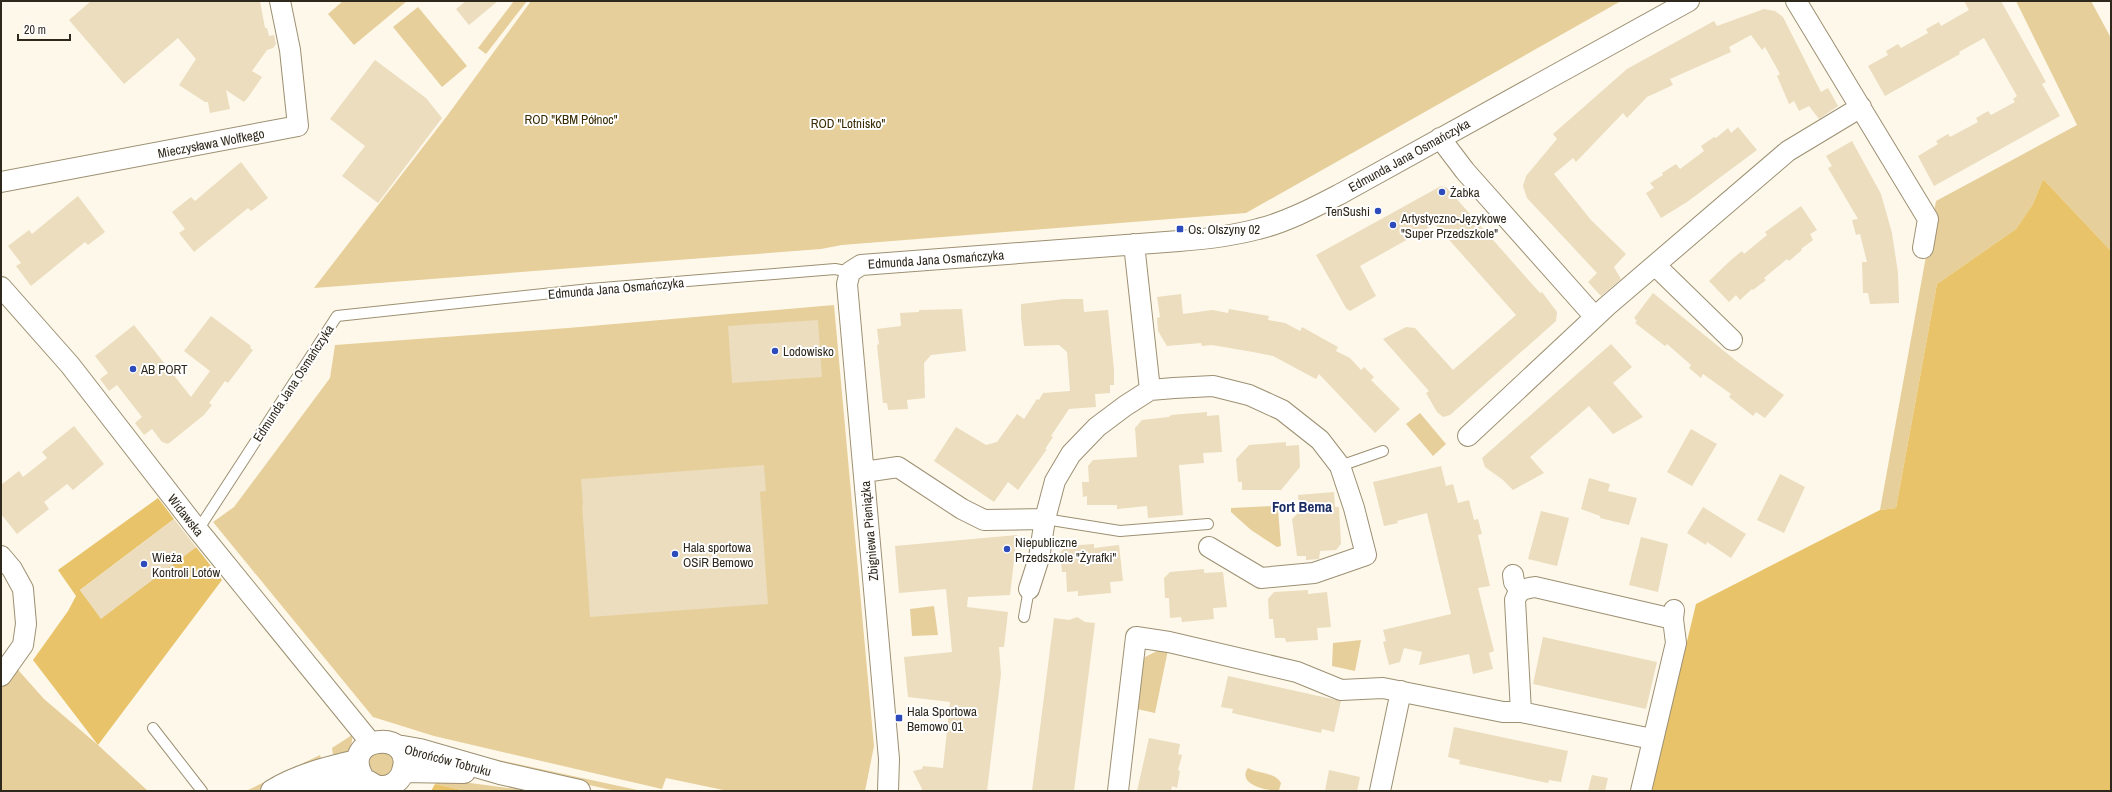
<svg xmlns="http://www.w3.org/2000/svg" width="2112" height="792" font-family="'Archivo Narrow',sans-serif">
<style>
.green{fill:#e6cf9a}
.forest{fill:#e8c36a}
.building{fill:#ebddbd}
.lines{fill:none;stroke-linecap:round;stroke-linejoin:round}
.lane-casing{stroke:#9d9072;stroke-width:12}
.street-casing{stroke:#9d9072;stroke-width:22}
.secondary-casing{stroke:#9d9072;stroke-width:24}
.lane{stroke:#fff;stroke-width:10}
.street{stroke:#fff;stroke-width:20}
.secondary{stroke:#fff;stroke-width:22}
.poi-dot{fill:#2d4bbb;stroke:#fff;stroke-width:1.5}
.labels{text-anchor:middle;stroke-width:4;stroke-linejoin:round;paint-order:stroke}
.park-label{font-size:13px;fill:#382901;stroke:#fff}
.street-label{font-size:13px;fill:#2f291d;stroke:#fff}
.poi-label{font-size:13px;fill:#2f291d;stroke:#fff;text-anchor:start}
.quarter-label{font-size:15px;font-weight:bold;fill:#1c2d64;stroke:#fff}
</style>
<rect width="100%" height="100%" fill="#fef8eb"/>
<!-- green -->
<path class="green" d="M343 1H407L354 45 328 14Z
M514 1H527L486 54 478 48Z
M531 1H1621L1246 213 842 245 821 249 314 288 447 116Z
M2016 1H2091L2111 38V251L2043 179 2033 204 2016 229 1937 284 1896 508 1880 510 1936 201 2077 125Z
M418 7 467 66 442 87 393 27Z
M834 305 874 746 865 791H728L666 778 662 789 434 736 373 717 213 522 234 507 330 378 335 345 568 328Z
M1420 413 1446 444 1433 456 1406 424Z
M1274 506 1278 509 1281 546 1277 547 1251 530 1231 512V508Z
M934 606 938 635 912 636 910 609Z
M1361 640 1355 671 1332 666 1333 643Z
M1159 650H1168L1155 713 1137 709 1142 665 1145 657Z
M11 662 44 699 98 745 148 791H1V675Z
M352 735C353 749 347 756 334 762L332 748Z
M439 747 642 791H616L437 751Z
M388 751 396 760 391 776 373 777 368 761 373 753Z
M320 755 323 764 297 772 257 791H246Z
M1248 768C1258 774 1275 772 1281 783L1279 790C1268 792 1236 784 1248 768Z
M440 779 530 791H466L435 784Z"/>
<!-- forest -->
<path class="forest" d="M2043 179 2111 251V791H1651L1696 604 1880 510 1896 508 1937 284 2016 229 2033 204Z
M158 498 174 519 80 590 101 618 196 547 222 580 98 745 33 660 68 611 76 596 58 570Z
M435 784 466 791H431Z"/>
<!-- building -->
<path class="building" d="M91 1H260L265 28H267L269 36 274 35 276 44 273 48 267 50 252 71 262 77 249 96 244 102 226 90 230 109 210 113 208 102H205L179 85 196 59 178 38 124 84 69 20Z
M466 1H498L469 25 456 9Z
M1964 1H2001L2046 82 2042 84 2060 116 1934 186 1918 156 1938 144 1936 141 1948 134 1950 137 1978 122 1976 118 1988 111 1991 115 2015 102 2013 99 2017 96 1984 38 1959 52 1960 54 1885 96 1868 66 1888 55 1886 51 1898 44 1901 48 1928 33 1926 29 1939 22 1941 26 1969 10Z
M1764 9 1775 11 1783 17 1821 92 1828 88 1838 106 1819 119 1809 106 1799 111 1794 101 1789 104 1777 76 1780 74 1765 47 1762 50 1751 35 1729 47 1731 52 1670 79 1673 85 1647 97 1627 118 1623 113 1576 162 1573 158 1554 174 1591 220 1626 254 1614 267 1621 279 1601 296 1588 282 1597 273 1527 198 1523 186 1526 176 1557 139 1553 134 1627 69 1714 21 1717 26Z
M375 60 426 98 442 118 378 203 342 176 365 146 330 119Z
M1738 127 1757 150 1687 202 1661 218 1646 193 1654 188 1650 183 1663 175 1662 173 1676 164 1680 169 1704 151 1701 146 1714 137 1716 138 1728 128 1731 133Z
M1852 141 1881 194 1892 233 1898 273 1899 303 1870 304 1868 293H1863L1862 262H1867L1860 234 1856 235 1852 220 1858 219 1828 168 1832 166 1826 156Z
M241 162 268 198 251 211 248 208 194 252 179 233 185 229 172 212 191 197 195 201Z
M1441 186 1447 188 1540 293 1542 292 1557 312 1556 321 1450 415 1443 417 1437 412 1426 393 1429 391 1383 339 1406 327 1415 328 1453 370 1516 315 1435 224 1360 266 1376 296 1350 311 1346 308 1316 255Z
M78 196 105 232 88 245 85 242 31 286 16 266 21 263 8 246 29 230 32 234Z
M1801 206 1817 230 1810 234 1813 240 1801 249 1802 250 1789 261 1787 259 1764 278 1766 280 1753 290 1752 289 1740 300 1736 295 1729 302 1709 281 1731 260 1742 251 1744 254 1767 235 1765 232Z
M1653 293 1735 360 1784 395 1765 418 1756 412 1753 416 1729 397 1731 394 1703 374 1701 378 1689 368 1691 365 1667 344 1665 346 1635 323 1637 321 1634 318Z
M1181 294 1183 314 1212 310 1228 313 1229 309 1269 316 1268 320 1285 323 1300 331 1302 327 1338 347 1336 351 1350 358 1361 370 1364 367 1374 377 1371 380 1400 409 1375 433 1319 374 1316 379 1273 356 1253 352 1212 345 1202 346 1201 343 1167 346 1158 331 1157 318 1160 317 1157 297Z
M1064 299H1083L1084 312 1108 310 1114 370V385H1110V393L1095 394 1096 407 1069 409 1051 436 1053 437 1045 449H1047L1018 490 1008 482 994 502 934 461 956 427 986 445 997 442 1017 414 1024 419 1037 399 1039 400 1043 393 1070 391 1067 352 1059 345 1024 346 1021 317V304Z
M962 309 966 351 931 355 924 363 925 398 907 400 908 409 888 410 887 403H883L877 345 879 344 877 329 901 326 900 313 919 312V310Z
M211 316 251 346 250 348 253 350 228 383 225 381 209 403 212 405 204 415 168 444 162 442 152 429 144 435 135 423 142 417 117 385 109 391 100 379 108 373 95 356 134 325 191 397 210 371 184 351Z
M818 320 822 377 732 383 728 326Z
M1611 344 1632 367 1613 383 1643 417 1613 434 1589 406 1530 457 1544 473 1513 490 1503 480 1485 467 1482 458Z
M1207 412V416L1219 415 1222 452 1203 453 1204 463 1179 465 1183 515 1148 518 1147 506 1117 509V505H1087V496L1083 497 1082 482H1089L1088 466 1093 460 1137 457 1135 428 1142 420 1169 417 1171 415Z
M74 426 104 464 73 490 67 484 44 502 49 509 17 534 1 514V485L19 471 23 477 47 458 42 452Z
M1691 429 1717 444 1692 486 1667 472Z
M1286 442V446L1299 445 1300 467 1281 490H1242V482H1238L1236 459 1249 445Z
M764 465 766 491 760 492 768 604 590 617 582 505H583L581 479Z
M1441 466 1446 486 1453 484 1458 503 1469 500 1474 520 1478 519 1482 534 1478 535 1490 586 1478 588 1494 651 1489 653 1493 669 1473 674 1469 654 1419 665 1422 652 1404 648 1400 662 1389 665 1383 642 1386 641 1383 630 1451 614 1427 513 1397 521 1398 523 1384 526 1373 482Z
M1780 474 1805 487 1784 533 1757 520Z
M1589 478 1610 484 1608 491 1637 498 1629 525 1600 518V516L1581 509Z
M1334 492 1335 507H1339L1341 544 1336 550 1320 551 1319 559 1306 560V556H1297L1292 519 1299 512 1298 495Z
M1703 507 1746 534 1731 558 1707 542 1706 545 1687 533Z
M1541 511 1569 518 1557 566 1528 559Z
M174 519 196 547 101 619 80 590Z
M1017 535 1010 595 968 597 967 607 1008 612 1004 647H999L1001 674 987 791H923L913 771 922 769 923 766 943 768 950 702 908 697 904 657 952 652 946 589 899 593 895 546Z
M1641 537 1668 544 1658 592 1629 585Z
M1094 544V548L1119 545 1123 581 1110 582 1111 593 1078 596V591L1067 592 1066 572H1062L1060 553 1066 546Z
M1204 569V573L1223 572 1227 607 1213 608 1214 619 1182 622 1181 617 1170 618 1169 598H1165L1164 578 1170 572Z
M1308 590V594L1327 592 1331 627 1317 628 1318 640 1286 642 1285 638H1275L1273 619H1269L1268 599 1274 592Z
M1077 617 1085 622 1095 623 1074 791H1032L1054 618 1069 620Z
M1543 637 1657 662 1646 709 1533 684Z
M1228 676 1341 701 1334 732 1322 729 1321 733 1232 713 1233 709 1221 707Z
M1454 727 1568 751 1561 782 1549 780 1548 783 1459 764 1460 760 1448 757Z
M1149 738 1180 744 1178 754 1182 755 1178 770 1180 771 1177 788 1172 786 1171 791H1137Z
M1329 770 1360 777 1357 791H1325Z
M1592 775 1608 778 1605 791H1588Z"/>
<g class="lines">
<!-- lane casing -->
<g class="lane-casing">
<path id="lane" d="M1340 466 1383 451
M1045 519 1120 531 1208 524
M198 530 337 316 590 289 835 269 850 272
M1024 617 1029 589
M153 728 202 791"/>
</g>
<!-- street casing -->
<g class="street-casing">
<path id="street" d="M1796 1 1928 219 1923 248
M1440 138 1465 171 1595 317
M1 182 298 126 290 50 280 1
M1134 244 1150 390
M1655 265 1732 340
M1 287 70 365 198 530 371 743
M1468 436 1607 306 1788 151 1861 107
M864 472 898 467 962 509 984 520 1045 519
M1 556 12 569 23 589 26 624 23 645 1 676
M1513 575 1514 582 1520 591
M1029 589 1039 558 1045 519 1055 481 1071 454 1097 427 1125 406 1150 390 1174 388 1213 386 1249 395 1282 410 1320 440 1340 466 1354 508 1366 555 1314 573 1261 578 1209 547
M1521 712 1515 600C1519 589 1524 589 1535 587L1673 619
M888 791 889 759 847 284 850 272 861 265 1179 241C1206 239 1232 236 1258 229 1287 222 1315 207 1342 193L1689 1
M1118 791 1136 637 1169 642 1297 672 1341 690 1383 688 1503 712H1521L1652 739
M1380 791 1401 691
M1641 791 1676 643 1673 619 1674 610"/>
</g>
<!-- secondary casing -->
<g class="secondary-casing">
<path id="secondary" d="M397 746 420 750 500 773 579 791
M403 771 464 772
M272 791C298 775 327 768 357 761
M302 791C321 787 343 779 363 780 370 781 375 788 383 787 392 787 401 780 403 771 417 728 335 734 364 780"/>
</g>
<!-- lane -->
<use href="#lane" class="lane"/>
<!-- street -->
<use href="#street" class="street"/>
<!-- secondary -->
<use href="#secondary" class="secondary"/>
</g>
<!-- markers -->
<g class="poi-dot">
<circle cx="1442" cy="192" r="4"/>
<circle cx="1378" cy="211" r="4"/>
<circle cx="1393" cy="225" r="4"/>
<rect x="1176" y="225" width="8" height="8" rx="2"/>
<circle cx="775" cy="351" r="4"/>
<circle cx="133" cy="369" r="4"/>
<circle cx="1007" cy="549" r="4"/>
<circle cx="675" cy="554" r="4"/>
<circle cx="144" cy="564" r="4"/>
<rect x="895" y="714" width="8" height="8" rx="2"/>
</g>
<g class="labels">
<!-- park labels -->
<g class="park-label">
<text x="571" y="124">ROD "KBM Północ"</text>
<text x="848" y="128">ROD "Lotnisko"</text>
</g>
<!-- street labels -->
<g class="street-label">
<text transform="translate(211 143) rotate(-11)" y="5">Mieczysława Wolfkego</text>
<text transform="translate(1409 155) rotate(-29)" y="5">Edmunda Jana Osmańczyka</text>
<text transform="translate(936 259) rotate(-4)" y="5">Edmunda Jana Osmańczyka</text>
<text transform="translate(616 288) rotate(-5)" y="5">Edmunda Jana Osmańczyka</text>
<text transform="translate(293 383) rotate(-57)" y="5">Edmunda Jana Osmańczyka</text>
<text transform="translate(186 515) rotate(52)" y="5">Widawska</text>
<text transform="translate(869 531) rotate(-95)" y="5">Zbigniewa Pieniążka</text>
<text transform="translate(448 760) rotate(15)" y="5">Obrońców Tobruku</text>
</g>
<!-- poi labels -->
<g class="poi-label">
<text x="1450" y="197">Żabka</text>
<text x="1370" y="216" text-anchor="end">TenSushi</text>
<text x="1401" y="223">Artystyczno-Językowe<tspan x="1401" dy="15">"Super Przedszkole"</tspan></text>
<text x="1188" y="234">Os. Olszyny 02</text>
<text x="783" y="356">Lodowisko</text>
<text x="141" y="374">AB PORT</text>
<text x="1015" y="547">Niepubliczne<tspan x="1015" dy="15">Przedszkole "Żyrafki"</tspan></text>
<text x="683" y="552">Hala sportowa<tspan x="683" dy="15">OSiR Bemowo</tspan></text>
<text x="152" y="562">Wieża<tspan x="152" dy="15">Kontroli Lotów</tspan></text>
<text x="907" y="716">Hala Sportowa<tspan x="907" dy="15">Bemowo 01</tspan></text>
</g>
<!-- quarter labels -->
<g class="quarter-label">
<text x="1302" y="512">Fort Bema</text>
</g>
</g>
<!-- border -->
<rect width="2112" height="792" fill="none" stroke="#2f291d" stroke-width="4"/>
<!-- scale -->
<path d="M18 34v6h52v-6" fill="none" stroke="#2f291d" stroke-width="2"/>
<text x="24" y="34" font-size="12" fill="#2f291d" stroke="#ffffff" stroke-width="3" paint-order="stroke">20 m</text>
</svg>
